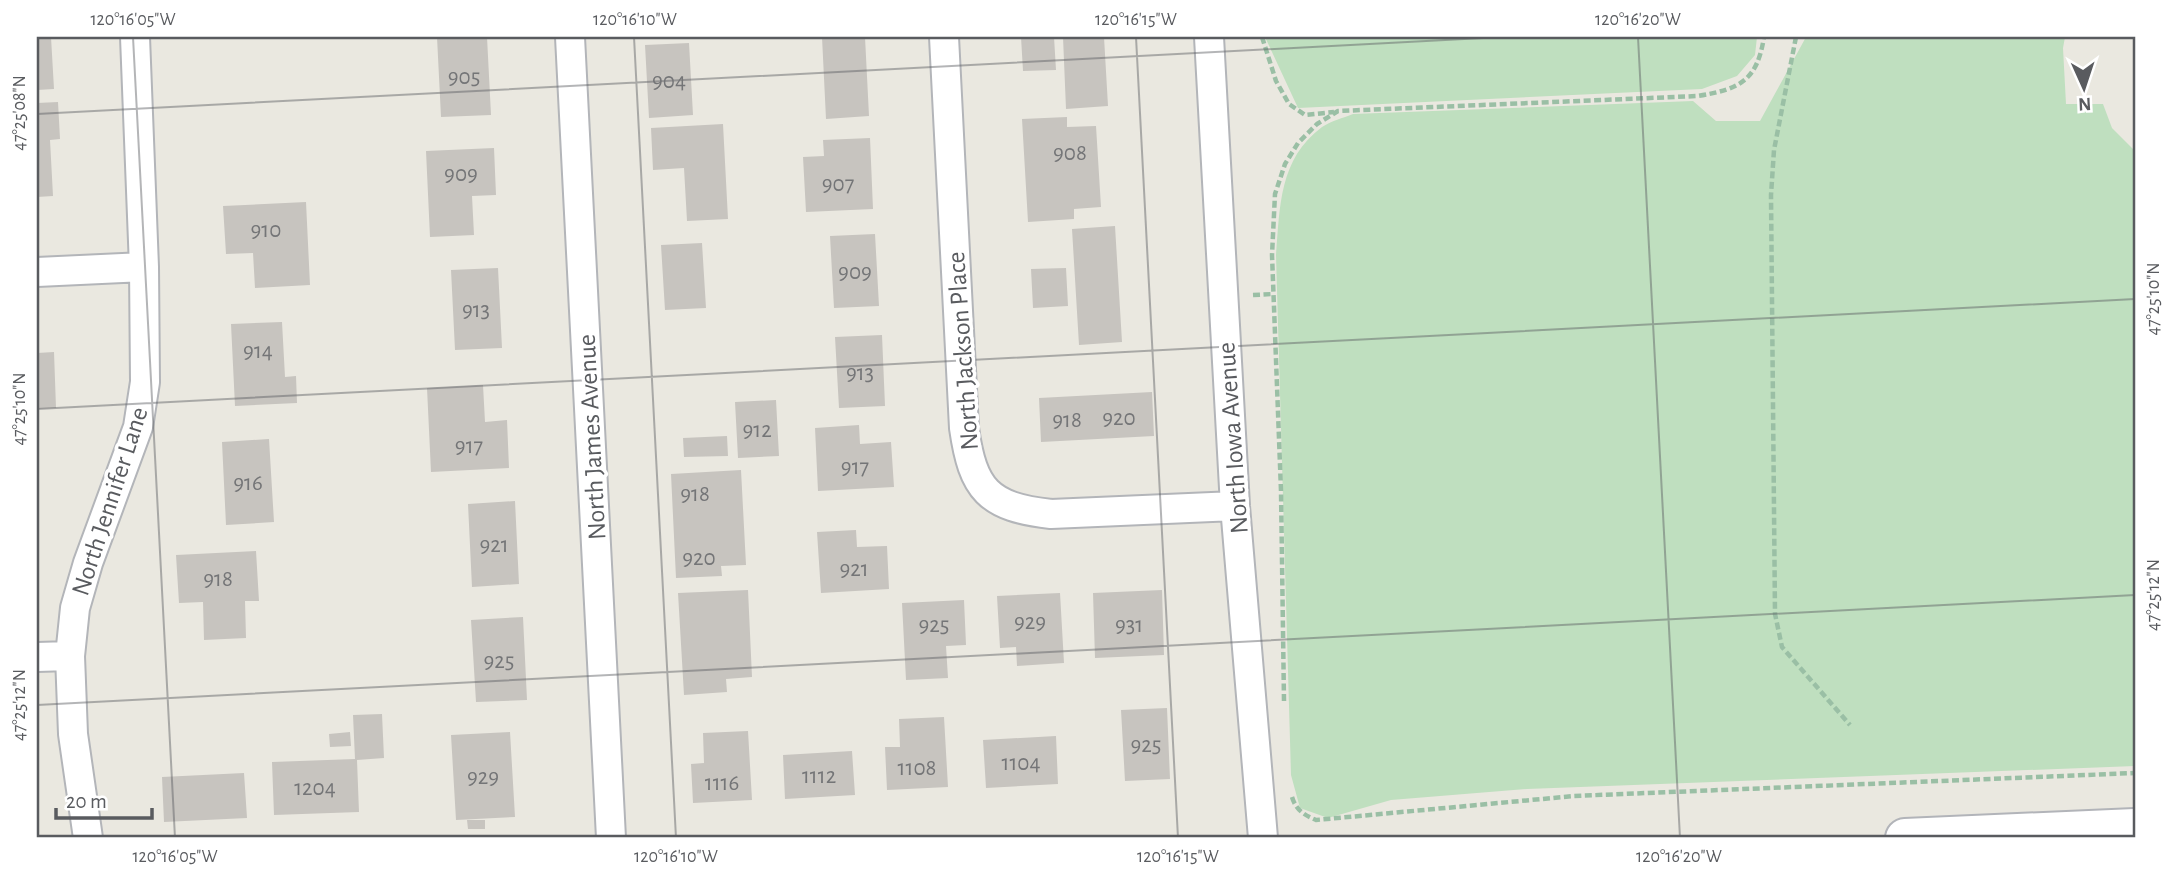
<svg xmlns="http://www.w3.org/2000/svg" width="2172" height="875" font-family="'Alegreya Sans',sans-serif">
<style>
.green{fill:#bfdfbf}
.building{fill:#c7c4bf}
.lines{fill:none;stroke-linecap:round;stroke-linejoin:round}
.minor-casing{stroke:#b3b5b9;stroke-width:32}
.secondary-casing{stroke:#b2b4b9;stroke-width:42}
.path{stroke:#9abfa5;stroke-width:4.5;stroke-dasharray:7 3.5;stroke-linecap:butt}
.minor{stroke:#fff;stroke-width:28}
.secondary{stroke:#fff;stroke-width:38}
.ticks{fill:none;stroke:#595b5f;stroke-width:2;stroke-opacity:0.45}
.labels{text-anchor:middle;stroke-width:7;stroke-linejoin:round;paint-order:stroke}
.number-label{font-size:23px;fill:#747577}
.street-label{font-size:26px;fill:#595b5f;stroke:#fff}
.neatline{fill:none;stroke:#595b5f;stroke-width:2.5}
.ticks-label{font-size:18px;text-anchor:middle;fill:#595b5f}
</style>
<rect width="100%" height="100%" fill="#eae8e0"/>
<!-- green -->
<path class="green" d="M1265 37H1757L1755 55 1737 76 1702 89 1298 108Z
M1806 37H2065L2063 48 2066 104H2103L2112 128 2135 151V766L1527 789 1391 800 1328 818 1300 808 1291 775 1276 255C1280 206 1279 159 1322 127 1331 121 1343 118 1353 114L1693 101 1716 121H1760Z"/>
<!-- building -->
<path class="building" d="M37 37H51L54 89 37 90Z
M437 37H487L491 115 441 117Z
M822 37H865L869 116 826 119Z
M1021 37H1054L1056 70 1023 71Z
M1063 37H1104L1108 106 1066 109Z
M689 43 693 115 649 118 645 45Z
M58 102 60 139 50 140 53 196 37 197V103Z
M1067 117V127L1096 126 1101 207 1074 209V219L1028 222 1022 119Z
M723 124 728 219 687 221 684 168 653 170 651 128Z
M870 138 873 209 806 212 803 157 824 156 823 140Z
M494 148 496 195 472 196 474 235 430 237 426 151Z
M306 202 310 285 255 288 253 253 226 254 223 206Z
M1115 226 1122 342 1079 345 1072 229Z
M875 234 879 306 834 308 830 236Z
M702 243 706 308 665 310 661 245Z
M498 268 502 348 455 350 451 270Z
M1066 268 1068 306 1033 308 1031 269Z
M282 322 285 377 296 376 297 403 235 406 231 324Z
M882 335 885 406 839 408 835 337Z
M54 352 56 408 37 409V353Z
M483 385 485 422 507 420 509 468 431 472 427 388Z
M1152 392 1154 436 1041 442 1039 398Z
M776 400 779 456 738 458 735 402Z
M859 425 860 444 891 442 894 487 818 491 815 428Z
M727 436 728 456 684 457 683 438Z
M269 439 274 522 226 525 222 442Z
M741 470 746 565 721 566 722 576 676 578 671 474Z
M515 501 519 584 472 587 468 504Z
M856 530 857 547 887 546 889 589 821 593 817 532Z
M256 551 259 601H245L246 638 204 640 203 602 179 603 176 555Z
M748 590 752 677 726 679 727 692 684 695 678 593Z
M1162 590 1164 655 1095 658 1093 593Z
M1060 593 1064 663 1017 666 1016 647 1000 648 997 596Z
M964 600 966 645 946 646 948 678 906 680 902 603Z
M523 617 527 700 476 702 471 620Z
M1167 708 1170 779 1125 781 1121 710Z
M382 714 384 758 357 760 359 812 274 815 272 762 355 759 353 715Z
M944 717 948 787 887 790 885 747H900L899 719Z
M748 731 752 800 693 803 691 764 704 763 703 733Z
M350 732 351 746 330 747 329 734Z
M510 732 515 817 456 820 451 735Z
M1056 736 1058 784 986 788 983 740Z
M852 751 855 795 785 799 783 755Z
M244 773 247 818 164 822 162 777Z
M467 820H485V829H468Z"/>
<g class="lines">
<!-- minor casing -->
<g class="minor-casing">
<path id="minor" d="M570 37 611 838
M944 37 964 428C973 490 988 507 1051 514L1235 506
M1209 37 1235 506 1263 838
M37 272 144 267
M37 657 70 656
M88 838 73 734 70 656 75 608 88 563 138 427 145 382 144 267 135 37"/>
</g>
<!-- secondary casing -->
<g class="secondary-casing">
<path id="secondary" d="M1905 838 2135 828"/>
</g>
<!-- path -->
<path class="path" d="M1262 37 1276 81 1289 104 1305 115 1334 112
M1796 37 1774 150 1771 195 1775 614 1782 647 1850 725
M1253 295 1273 294
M1284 701 1281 491 1272 255 1275 194 1285 164 1298 143 1317 124 1338 111 1698 96C1740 89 1757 81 1764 37
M1292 797C1296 810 1304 815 1316 820L1574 796 2135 773"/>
<!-- minor -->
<use href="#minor" class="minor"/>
<!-- secondary -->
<use href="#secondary" class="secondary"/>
</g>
<!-- ticks -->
<path class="ticks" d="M133 37 175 838M634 37 676 838M1136 37 1178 838M1638 37 1680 838M37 114 1502 37M37 409 2135 299M37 705 2135 595"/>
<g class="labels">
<!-- number labels -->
<g class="number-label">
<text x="464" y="84">905</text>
<text x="669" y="88">904</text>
<text x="1070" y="160">908</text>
<text x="461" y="181">909</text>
<text x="838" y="191">907</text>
<text x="266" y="237">910</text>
<text x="855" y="279">909</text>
<text x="476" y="317">913</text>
<text x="258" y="358">914</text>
<text x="860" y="380">913</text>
<text x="1119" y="425">920</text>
<text x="1067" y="427">918</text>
<text x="757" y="437">912</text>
<text x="469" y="453">917</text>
<text x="855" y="474">917</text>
<text x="248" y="490">916</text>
<text x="695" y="501">918</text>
<text x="494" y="552">921</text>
<text x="699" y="565">920</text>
<text x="854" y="576">921</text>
<text x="218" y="586">918</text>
<text x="1030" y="629">929</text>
<text x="934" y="632">925</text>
<text x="1129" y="632">931</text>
<text x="499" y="668">925</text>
<text x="1146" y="752">925</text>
<text x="1021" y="770">1104</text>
<text x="917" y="775">1108</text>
<text x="819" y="783">1112</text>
<text x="483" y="784">929</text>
<text x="722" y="790">1116</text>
<text x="315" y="795">1204</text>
</g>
<!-- street labels -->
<g class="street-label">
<text transform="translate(962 351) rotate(-94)" y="9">North Jackson Place</text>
<text transform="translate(591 437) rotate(-93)" y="9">North James Avenue</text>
<text transform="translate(1232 438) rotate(-94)" y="9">North Iowa Avenue</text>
<text transform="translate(109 501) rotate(-72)" y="9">North Jennifer Lane</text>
</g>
</g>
<!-- border -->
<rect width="2172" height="875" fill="none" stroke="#ffffff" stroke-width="77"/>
<!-- north arrow -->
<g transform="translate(2084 88) rotate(177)" stroke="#ffffff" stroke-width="5" paint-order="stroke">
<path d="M0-5L12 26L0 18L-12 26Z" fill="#595b5f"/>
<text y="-10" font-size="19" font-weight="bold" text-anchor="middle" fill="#595b5f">N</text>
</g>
<!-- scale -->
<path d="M56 808v10h96v-10" fill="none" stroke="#595b5f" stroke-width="3.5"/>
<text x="66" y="808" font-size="21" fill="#595b5f" stroke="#ffffff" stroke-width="5" paint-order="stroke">20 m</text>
<rect x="38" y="38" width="2096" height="798" class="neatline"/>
<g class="ticks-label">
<text x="133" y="25">120°16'05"W</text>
<text x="635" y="25">120°16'10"W</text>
<text x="1136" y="25">120°16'15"W</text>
<text x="1638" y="25">120°16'20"W</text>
<text transform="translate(19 113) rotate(-90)" y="6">47°25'08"N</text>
<text transform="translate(2153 299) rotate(-90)" y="6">47°25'10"N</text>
<text transform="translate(19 409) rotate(-90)" y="6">47°25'10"N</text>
<text transform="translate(2153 595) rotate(-90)" y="6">47°25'12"N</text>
<text transform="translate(19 705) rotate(-90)" y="6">47°25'12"N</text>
<text x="175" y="862">120°16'05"W</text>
<text x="676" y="862">120°16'10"W</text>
<text x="1178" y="862">120°16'15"W</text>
<text x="1679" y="862">120°16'20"W</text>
</g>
</svg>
